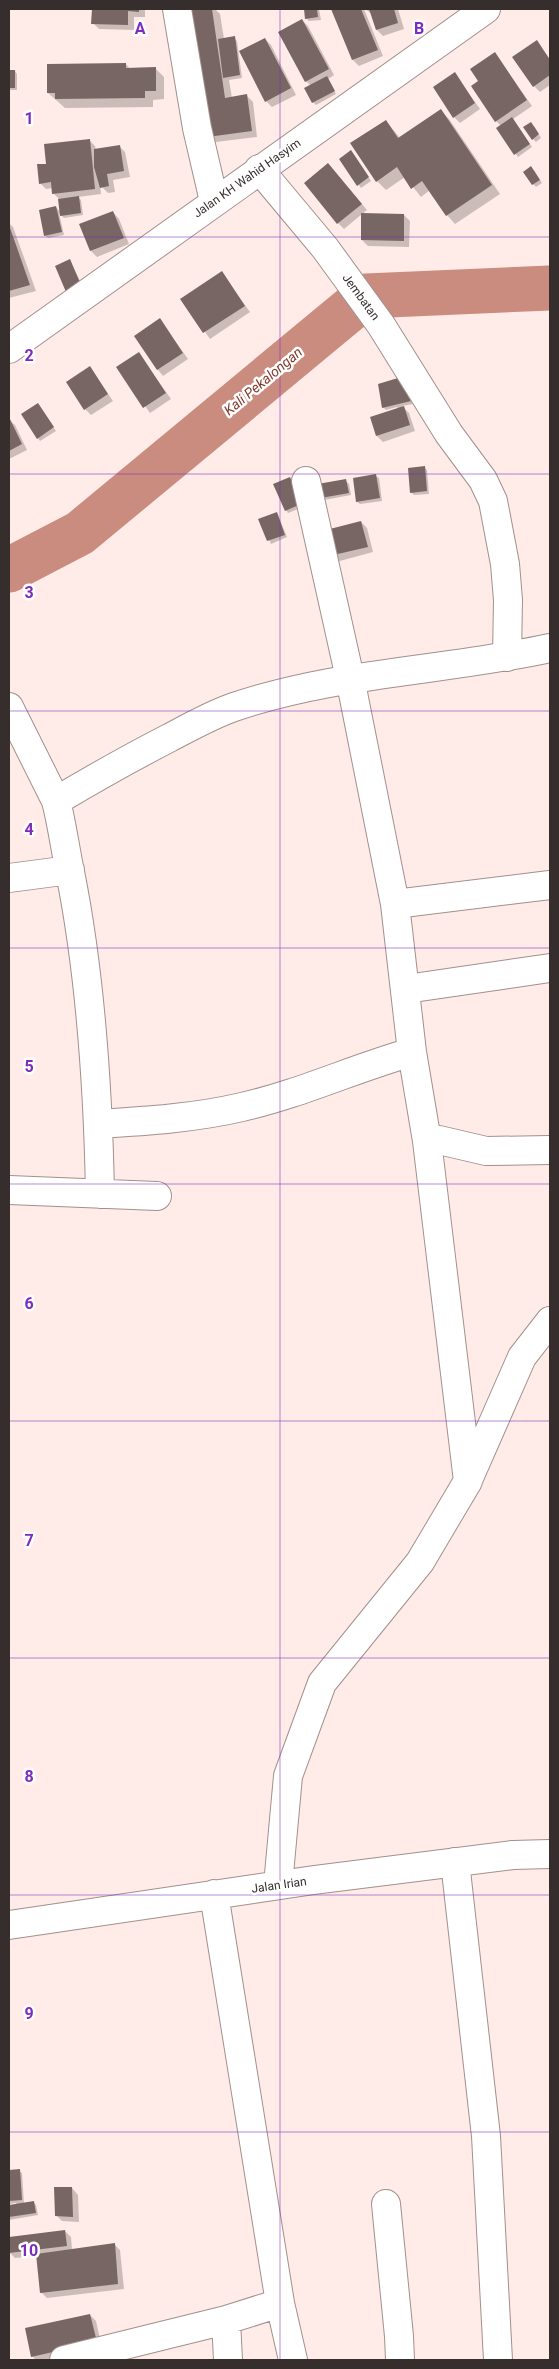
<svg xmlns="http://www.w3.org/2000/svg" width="559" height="2369" font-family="Roboto,sans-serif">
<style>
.shadow{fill:#0003}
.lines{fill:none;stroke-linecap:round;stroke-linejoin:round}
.river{stroke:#ca8c7f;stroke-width:45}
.building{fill:#776663}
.minor-casing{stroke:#a2908c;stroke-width:30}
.major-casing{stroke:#a2908c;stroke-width:30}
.minor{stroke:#fff;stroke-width:28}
.major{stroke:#fff;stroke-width:28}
.grid{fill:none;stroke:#7b2cbf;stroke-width:1;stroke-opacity:0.55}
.labels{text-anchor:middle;stroke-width:5;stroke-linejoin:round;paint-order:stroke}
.street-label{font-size:12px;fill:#352e2c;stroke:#fff}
.water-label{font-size:14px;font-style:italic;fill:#83382a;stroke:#fff}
.grid-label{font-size:16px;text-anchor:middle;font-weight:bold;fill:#7b2cbf;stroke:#fff;stroke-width:5;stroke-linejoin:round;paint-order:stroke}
</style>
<rect width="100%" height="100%" fill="#ffebe7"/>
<!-- shadow -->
<path class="shadow" d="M93 9H145V17H134V30L99 29 93 23Z
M182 9H215L220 14 224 39 234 38 237 41 242 78 229 80 232 98 247 96 253 102 257 137 208 143Z
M305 9H319L321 20 309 21 306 18Z
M332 9H364L383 56 359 66 353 60Z
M365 9H398L404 29 383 36 377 30 372 14Z
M302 20 308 26 334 75 328 79 336 94 316 105 313 102 311 86 306 81Z
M265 39 271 45 296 95 272 107 266 101 241 52Z
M537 42 550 59V85L540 92 534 86Z
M495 54 532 106 513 119 532 147 518 157 497 128 501 126 496 121 480 81Z
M126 64 130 69 155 68 164 77V99L153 100V107L65 108 48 93Z
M9 71H15L17 74V90H9Z
M455 74 480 109 460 123 454 117Z
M440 110 449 119 500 194 455 224 447 215 430 190 421 197 405 177 386 190 377 181 386 121 400 138Z
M534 126 541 138 536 142 533 139Z
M89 140 95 146 96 150 119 146 125 152 130 177 113 180 115 192 108 193 100 185 101 194 78 197 81 200 83 215 64 218 59 213 64 235 48 238 45 235 56 207 61 213 59 199 53 193V188L46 189 40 183 47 165Z
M354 155 371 181 361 188 341 159Z
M328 164 367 210 344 229 338 223Z
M534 170 542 183 536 187 533 184Z
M113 212 119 219 129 244 97 257 91 251Z
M404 215 410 221 409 247 368 246 362 240Z
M9 223 13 227 36 291 9 298Z
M70 261 83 287 67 291Z
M222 273 250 312 210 339 182 299Z
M160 320 188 359 163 376 158 370Z
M139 354 171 399 150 413 118 367Z
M90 368 113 401 91 415 85 409Z
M401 383 413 404 402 406 409 413 415 431 383 442 377 436 371 418 398 409 397 407 386 410 383 407Z
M40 407 56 431 40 441 38 438Z
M9 420 15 425 27 450 9 459Z
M425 468 427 470 429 494 414 495 411 492Z
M376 476 379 478 382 501 360 504 357 502Z
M289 478 303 507 288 513 286 510Z
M346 481 349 484 351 495 319 501 316 498Z
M277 513 287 537 271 544 260 519Z
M361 522 367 528 373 552 336 562 330 556Z
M9 2171H19L22 2173 24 2204 33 2202 36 2205 38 2215 9 2220V2206L16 2205V2203L9 2204Z
M72 2188 78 2195 79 2222 62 2221 56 2215Z
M65 2231 71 2237 72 2250 114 2244 120 2250 124 2289 47 2298 41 2292 38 2256 15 2258 9 2252V2238Z
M90 2315 96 2321 102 2348 46 2360H36L32 2356Z"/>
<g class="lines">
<!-- river -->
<path class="river" d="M9 570 80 533 366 296 550 288"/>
</g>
<!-- building -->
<path class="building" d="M92 9H139V12L128 11V25L91 24Z
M181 9H212L225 98 247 94 252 131 200 138Z
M304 9H317L318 17 305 19Z
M331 9H361L378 50 352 60Z
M369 9H394L398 23 376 30Z
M302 19 329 69 305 82 278 32Z
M235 36 240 75 223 78 218 39Z
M265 38 291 88 265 102 239 51Z
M537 40 550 60V75L533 87 512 57Z
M495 52 527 100 495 122 471 86 478 81 470 69Z
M126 63V68L156 67V91H145V98L55 99V93H47V64Z
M9 70H15V88H9Z
M455 72 475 103 453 118 433 87Z
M327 76 335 91 312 103 304 88Z
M441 109 492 185 446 216 422 181 411 189 397 167 376 182 350 143 386 120 398 138Z
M512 117 530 144 514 155 496 128Z
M531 122 539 134 532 140 523 127Z
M90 139 95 189 52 194 51 182 39 184 37 164H46L44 144Z
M120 145 124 171 107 174 109 186 100 188 94 167V149Z
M351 150 369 177 357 186 339 159Z
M328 163 362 204 337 224 304 183Z
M531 166 540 180 532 185 523 172Z
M79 196 81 213 60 216 58 199Z
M56 206 62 232 44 236 39 210Z
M113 211 124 238 90 251 79 224Z
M361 213 404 214V241L361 240Z
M9 225 30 285 9 291Z
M70 259 81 285 66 292 55 266Z
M222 271 245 306 203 333 180 299Z
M160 318 183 353 157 370 134 336Z
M139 352 166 393 143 408 116 367Z
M90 366 108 394 84 410 66 382Z
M398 378 411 401 382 408 378 384Z
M38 403 54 427 37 439 21 414Z
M404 406 410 425 376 436 370 417Z
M9 417 22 444 9 451Z
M425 466 427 491 410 493 408 468Z
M376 474 380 498 356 502 353 478Z
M290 477 301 504 285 511 273 484Z
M346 479 349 493 315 499 312 485Z
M277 512 285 535 267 541 258 519Z
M361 521 368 547 329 556 322 531Z
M20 2169 22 2200 9 2201V2170Z
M54 2187H72L73 2217 55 2216Z
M34 2201 36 2213 9 2217V2205Z
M65 2230 67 2246 9 2253V2237Z
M115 2243 118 2284 40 2293 36 2254Z
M90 2314 97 2342 31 2357 25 2328Z"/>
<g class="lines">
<!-- minor casing -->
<g class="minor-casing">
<path id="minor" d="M177 9 197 128 214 201
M259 169 325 248 381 325 449 434 483 480 493 501 505 564 508 600 507 657
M9 707 56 801
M9 878 70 870
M395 904 550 885
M406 989 550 968
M98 1124C147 1121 195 1118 242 1107 300 1094 355 1068 412 1052L395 904 350 678 306 481
M427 1141 439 1140 486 1151 550 1150
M9 1190 157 1196
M100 1194C98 1086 91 977 70 872 65 848 62 824 56 801 93 779 130 758 169 738 190 727 211 715 234 707 337 672 445 671 550 648
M468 1480 522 1357 550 1321
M455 1862 486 2136 498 2360
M278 1885 288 1776 322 1683 420 1562 468 1481 427 1141 412 1052
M9 1925 314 1880 513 1855 550 1854
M386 2204 399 2336 400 2360
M280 2303 293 2360
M226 2320 228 2360
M64 2360 226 2320 280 2303 214 1894"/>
</g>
<!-- major casing -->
<g class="major-casing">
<path id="major" d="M9 349 486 9"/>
</g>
<!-- minor -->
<use href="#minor" class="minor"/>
<!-- major -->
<use href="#major" class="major"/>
</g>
<!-- grid -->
<path class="grid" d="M280 9V2360M9 237H550M9 474H550M9 711H550M9 948H550M9 1184H550M9 1421H550M9 1658H550M9 1895H550M9 2132H550"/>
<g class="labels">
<!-- street labels -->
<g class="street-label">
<text transform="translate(247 178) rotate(-35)" y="4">Jalan KH Wahid Hasyim</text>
<text transform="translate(361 297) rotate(54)" y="4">Jembatan</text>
<text transform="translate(279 1885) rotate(-8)" y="4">Jalan Irian</text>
</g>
<!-- water labels -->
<g class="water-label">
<text transform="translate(263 381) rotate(-40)" y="5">Kali Pekalongan</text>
</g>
</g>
<g class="grid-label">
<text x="140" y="34">A</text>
<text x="419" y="34">B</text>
<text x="29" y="124">1</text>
<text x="29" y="361">2</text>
<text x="29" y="598">3</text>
<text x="29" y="835">4</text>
<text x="29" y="1072">5</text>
<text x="29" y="1309">6</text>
<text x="29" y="1546">7</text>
<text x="29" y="1782">8</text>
<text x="29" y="2019">9</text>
<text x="29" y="2256">10</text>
</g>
<!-- border -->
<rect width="559" height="2369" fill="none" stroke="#352e2c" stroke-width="20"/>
</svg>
